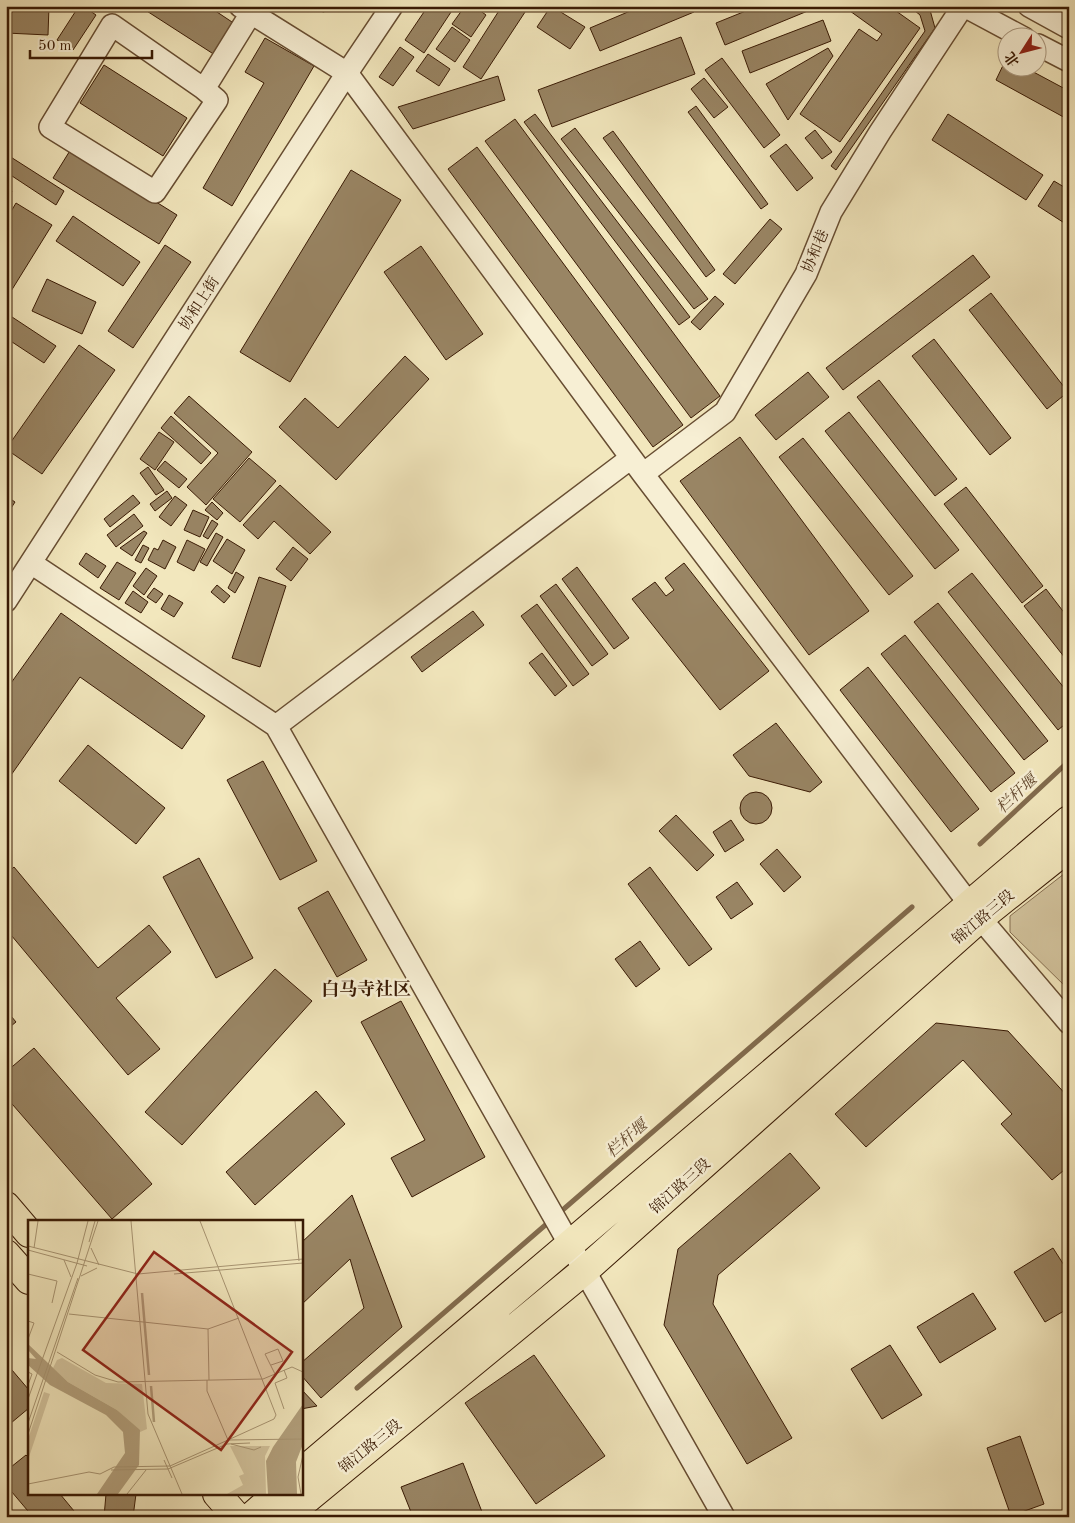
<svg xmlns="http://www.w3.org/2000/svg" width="1075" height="1523" font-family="'Old Standard TT','Noto Serif SC',serif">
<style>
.green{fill:#d3c49e;stroke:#866f51}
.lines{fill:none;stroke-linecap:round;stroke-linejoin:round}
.stream{stroke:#826b4d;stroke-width:5}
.building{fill:#998564;stroke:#391a04}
.minor-casing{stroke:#674d32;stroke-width:24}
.major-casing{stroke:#391a04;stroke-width:30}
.minor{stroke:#f7efd4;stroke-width:21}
.major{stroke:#f2e7bd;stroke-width:28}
.labels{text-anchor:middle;stroke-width:5;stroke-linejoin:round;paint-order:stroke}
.street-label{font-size:15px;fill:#391a04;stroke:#f7efd4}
.water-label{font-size:16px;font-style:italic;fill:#64492f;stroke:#f7efd4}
.quarter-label{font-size:18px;font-weight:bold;fill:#391a04;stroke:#f7efd4}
.inset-river{fill:none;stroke:#b3a17e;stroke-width:2.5}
.inset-road{fill:none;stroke:#a89573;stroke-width:1}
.view{fill:#8f2418;fill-opacity:0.15;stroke:#8f2418;stroke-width:2.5}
.inset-edge{fill:none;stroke:#391a04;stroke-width:2.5}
</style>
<rect width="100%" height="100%" fill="#f2e7bd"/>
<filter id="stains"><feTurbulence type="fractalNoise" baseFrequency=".004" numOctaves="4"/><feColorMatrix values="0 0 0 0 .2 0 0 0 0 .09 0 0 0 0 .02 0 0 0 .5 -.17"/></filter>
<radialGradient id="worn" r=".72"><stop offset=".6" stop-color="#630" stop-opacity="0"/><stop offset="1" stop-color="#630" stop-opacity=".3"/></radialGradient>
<!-- green -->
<path class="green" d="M1069 870V990L1010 932V916Z"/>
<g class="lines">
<!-- stream -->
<path class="stream" d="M980 844 1069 761
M558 1214 912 907
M357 1388 550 1221"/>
</g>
<!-- building -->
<path class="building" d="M6 6H49L48 35 6 33Z
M79 6H83L96 15 73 50 57 40Z
M139 6H208L235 24 215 55Z
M314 6H345L323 12Z
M428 6H455L424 53 405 40Z
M465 6H474L486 15 471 37 452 24Z
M502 6H529L481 79 463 67Z
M551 6 585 27 570 49 537 27Z
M642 6H692L694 12 600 51 590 28Z
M758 6H814L815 8 725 45 716 23Z
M843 6H889L920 28 840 142 800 114 859 29 877 41 882 34Z
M909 6H924L930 10 935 28 836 170 831 166 925 31 920 15Z
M823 20 831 41 750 73 742 51Z
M452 27 470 40 455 62 436 49Z
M681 37 695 74 552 127 538 90Z
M265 38 314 66 232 206 203 188 264 83 245 72Z
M400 47 414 57 393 86 379 77Z
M828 48 833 56 788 120 766 84Z
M428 54 450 69 439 86 416 71Z
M1007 57 1008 68H1026L1069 91V120L996 80Z
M722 58 780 135 764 148 705 70Z
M104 65 187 118 163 156 80 103Z
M498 76 505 100 413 129 398 107Z
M704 78 728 107 714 118 691 89Z
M696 106 768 204 761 209 688 112Z
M535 114 690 317 679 325 524 122Z
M948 114 1043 175 1026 200 932 140Z
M515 119 720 396 691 418 485 141Z
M575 128 708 299 694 309 561 139Z
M815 130 832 152 822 159 805 138Z
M613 131 715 270 706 277 603 138Z
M786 144 813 178 797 191 770 156Z
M477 147 683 425 653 447 448 169Z
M71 149 177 215 159 244 53 178Z
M6 154 64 191 56 205 6 172Z
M351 170 401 200 290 382 240 352Z
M1054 181 1069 190V226L1038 206Z
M6 188 12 191 6 202Z
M16 203 52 225 8 296 6 295V220Z
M73 216 140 262 123 286 56 241Z
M770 219 782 229 735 284 723 274Z
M165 245 191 262 133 348 108 331Z
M421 246 483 334 446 360 384 272Z
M973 255 990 277 843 390 826 368Z
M47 279 96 302 82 334 32 311Z
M991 293 1068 392 1047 409 969 310Z
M715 296 724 304 700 330 691 322Z
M6 313 56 346 44 363 6 338Z
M934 339 1011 438 990 455 912 356Z
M79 345 115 370 42 474 6 449Z
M405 356 429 379 336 480 279 427 305 398 338 428Z
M808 372 829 397 776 440 755 415Z
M879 380 957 479 935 496 857 397Z
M189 396 252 452 206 505 187 487 218 453 174 413Z
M849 412 959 550 935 569 825 431Z
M171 416 211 453 201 464 161 428Z
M159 432 174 442 155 470 140 459Z
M740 437 869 611 809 655 680 481Z
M803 438 913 576 889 595 779 457Z
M249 458 276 481 240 522 213 499Z
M165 461 187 479 179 488 157 470Z
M148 467 164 490 156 495 140 473Z
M280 485 331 532 310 554 274 521 258 539 243 525Z
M966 487 1043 586 1022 603 944 504Z
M167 491 172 498 155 511 150 504Z
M133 495 140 503 110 527 104 519Z
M6 496 15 502 6 516Z
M175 496 187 505 171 526 159 517Z
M212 502 223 513 217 520 205 510Z
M193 510 209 517 200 537 184 530Z
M134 514 143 526 116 547 107 535Z
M212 520 218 524 208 539 203 536Z
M144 531 147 533 132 556 120 548Z
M216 533 223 537 207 566 200 562Z
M227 539 245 550 232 574 213 561Z
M163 540 176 547 165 569 148 560 154 548 158 550Z
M187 540 205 549 194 571 177 562Z
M143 545 149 548 141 563 135 560Z
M293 547 308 559 291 581 276 569Z
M86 553 106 566 98 578 79 564Z
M117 562 136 573 119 600 100 588Z
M684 563 769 671 720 710 632 599 655 582 666 596 674 590 665 578Z
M577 567 629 638 614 649 562 579Z
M146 568 157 576 144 595 133 586Z
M236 572 244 577 235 593 228 588Z
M972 573 1069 694V721L1058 730 948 592Z
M259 577 286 586 260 667 232 658Z
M556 584 608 654 592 666 540 596Z
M217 585 230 596 224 603 211 592Z
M154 588 163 594 156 603 147 597Z
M1046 589 1069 619V663L1024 606Z
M133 591 148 602 141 613 125 603Z
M169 595 183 603 174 617 161 609Z
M938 603 1048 741 1024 760 914 622Z
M537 604 589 674 573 686 521 616Z
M473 611 484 625 422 672 411 657Z
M61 613 205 716 182 749 80 677 9 778 6 776V690Z
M905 635 1015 773 991 792 881 654Z
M542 653 567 686 555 696 529 663Z
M868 667 979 809 951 832 840 690Z
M776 723 822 782 810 792 749 776 733 755Z
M88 745 165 808 136 844 59 781Z
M263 761 317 861 280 880 227 780Z
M740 808a16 16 0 1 1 32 0a16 16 0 1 1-32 0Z
M676 815 714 855 697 871 659 831Z
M731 820 744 840 725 852 713 832Z
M777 849 801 877 784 892 760 864Z
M199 858 253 958 216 978 163 877Z
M14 867 98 968 149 925 171 952 116 998 160 1049 128 1075 6 929V874Z
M650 867 712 949 689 966 628 884Z
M737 882 753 904 731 919 716 897Z
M328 891 367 960 337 977 298 908Z
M640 941 660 969 636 987 615 959Z
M275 969 312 1001 182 1145 145 1112Z
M401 1001 485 1157 412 1197 391 1158 425 1140 361 1022Z
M6 1010 16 1022 6 1030Z
M936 1023 1008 1031 1069 1098V1166L1052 1180 1001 1124 1012 1114 963 1060 866 1147 835 1114Z
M34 1048 152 1184 112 1219 6 1097V1072Z
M316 1091 345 1124 255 1205 226 1172Z
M790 1153 820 1188 718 1275 713 1304 792 1438 747 1464 664 1325 678 1249Z
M352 1195 402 1327 321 1398 301 1375V1363L364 1308 350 1259 301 1305V1243Z
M1053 1248 1069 1273V1308L1045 1322 1014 1272Z
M973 1293 996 1329 940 1363 917 1327Z
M890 1345 922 1395 882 1419 851 1369Z
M534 1355 605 1456 536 1504 465 1403Z
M6 1363 29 1390V1408L11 1423 6 1417Z
M301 1389 317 1406 301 1409Z
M1020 1436 1044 1504 1011 1516 987 1448Z
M26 1455 29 1458V1494H60L79 1517H33L6 1485V1471Z
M463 1463 484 1517H413L401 1487Z
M106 1494H136L133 1517H104Z"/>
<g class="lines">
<!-- minor casing -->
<g class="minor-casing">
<path id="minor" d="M240 6 347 73 643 474 980 918 1069 1023
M964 6 1024 38
M1029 6 1069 28
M1038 45 1069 61
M204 89 112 25 50 127 155 192 217 100 204 89 251 13
M643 474 725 412 806 274 831 212 880 132 963 6
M31 563 276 726 724 1517
M6 601 347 73 392 6
M276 726 631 458"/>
</g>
<!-- major casing -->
<g class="major-casing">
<path id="major" d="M6 1206 29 1233
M6 1254 29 1280
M301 1473 1069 820
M217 1494 237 1517
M251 1517 277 1494
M285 1517 584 1271 980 918 1069 847"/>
</g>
<!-- minor -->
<use href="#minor" class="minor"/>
<!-- major -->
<use href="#major" class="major"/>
</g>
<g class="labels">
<!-- street labels -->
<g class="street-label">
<text transform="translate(815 251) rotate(-67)" y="5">协和巷</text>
<text transform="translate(199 303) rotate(-57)" y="5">协和上街</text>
<text transform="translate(983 917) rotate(-40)" y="5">锦江路三段</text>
<text transform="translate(680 1186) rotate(-42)" y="5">锦江路三段</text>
<text transform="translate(370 1446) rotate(-39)" y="5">锦江路三段</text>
</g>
<!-- water labels -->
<g class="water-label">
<text transform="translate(1016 793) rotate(-43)" y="6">栏杆堰</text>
<text transform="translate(626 1138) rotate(-41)" y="6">栏杆堰</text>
</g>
<!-- quarter labels -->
<g class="quarter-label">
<text x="366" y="995">白马寺社区</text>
</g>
</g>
<!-- overview -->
<g transform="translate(28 1220)">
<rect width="275" height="275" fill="#f2e7bd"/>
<path d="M34 138 78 163 114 164 119 209 112 212 89 190 40 162 25 148 29 140ZM16 172 22 174 0 240V219ZM202 226H242L237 236 238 274H199L215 265 211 256 216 254Z" fill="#d3c49e"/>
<path d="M0 124 40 162 89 190 112 210 111 245 90 274H69L97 233 95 212 78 195 22 165 0 145V138L8 139 0 130ZM275 184V224L268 242 269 274H240L238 241 245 227Z" fill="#b3a17e"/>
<path class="inset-river" d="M114 73 121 155M123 166 126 202"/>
<path class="inset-road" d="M103 1 120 194 154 274M172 1 248 195M267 1 271 41M61 22 67 1M0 26 110 54 275 39M6 28 10 1M63 28 71 45M0 30 59 46M36 40 43 57M0 54 29 61 24 83M146 54 275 43M53 56 69 48M41 94 180 109 211 98M0 101 6 103 0 119M180 109 181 160M29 132 67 155 90 162 235 159 264 147 275 152M243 145 255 141 250 129 237 134 247 154M0 152 4 154 0 165M179 160V171L200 220 246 199 248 195M0 179 49 43 60 1M256 189 247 163 259 158 256 150M0 203 50 58M0 214 70 1M203 224 226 230 233 227M136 240 144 258M83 250 140 249 199 224 222 223M0 264 61 252 72 254 86 247 142 246 200 220 275 219M99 274 118 250M273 274 270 257 275 235"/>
<path class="view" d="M126 32 264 132 193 230 55 130Z"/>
<rect width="275" height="275" class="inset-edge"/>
</g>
<!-- margin -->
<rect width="1075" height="1523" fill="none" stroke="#f2e7bd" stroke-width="25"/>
<rect x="8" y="8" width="1060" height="1508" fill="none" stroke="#391a04" stroke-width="2.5"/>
<rect x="12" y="12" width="1050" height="1498" fill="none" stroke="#391a04"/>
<!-- north arrow -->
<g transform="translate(1022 52) rotate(234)"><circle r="24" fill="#f7efd4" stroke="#ab9a81"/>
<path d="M0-4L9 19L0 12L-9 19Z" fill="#8f2418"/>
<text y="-8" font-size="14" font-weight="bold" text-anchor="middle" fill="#391a04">北</text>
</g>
<!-- scale -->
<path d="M30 50v8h122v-8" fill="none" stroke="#391a04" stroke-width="2.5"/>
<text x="38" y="50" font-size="15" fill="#391a04" stroke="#f7efd4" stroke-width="4" paint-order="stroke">50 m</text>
<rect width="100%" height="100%" filter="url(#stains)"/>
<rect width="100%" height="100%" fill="url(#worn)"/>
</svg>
